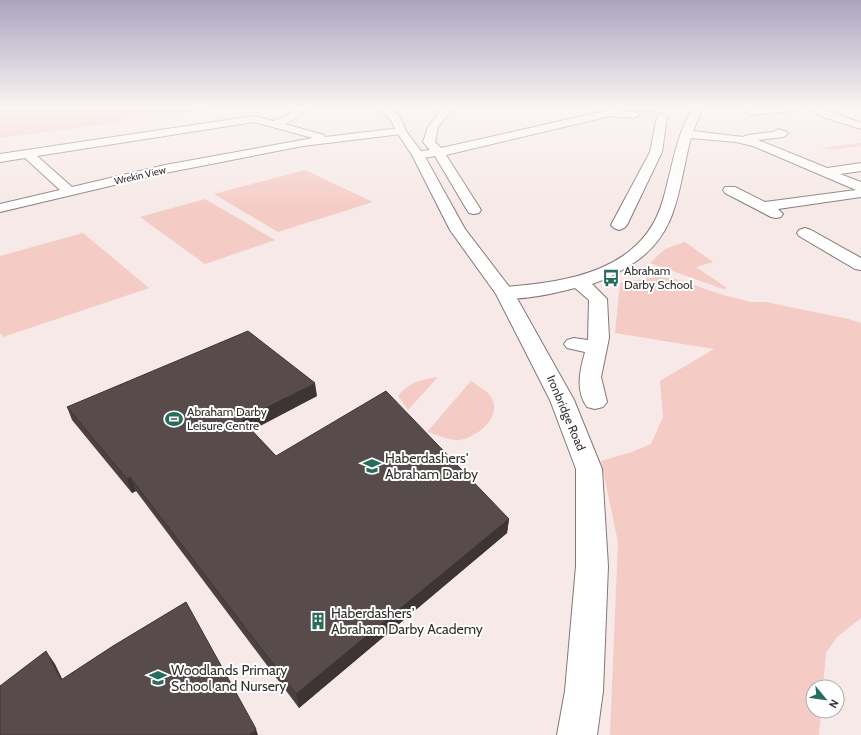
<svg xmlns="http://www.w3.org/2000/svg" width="861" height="735" font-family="Cabin,sans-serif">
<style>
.green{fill:#f4cbc5}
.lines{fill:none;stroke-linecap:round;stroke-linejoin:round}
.minor-casing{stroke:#837876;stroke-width:2}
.major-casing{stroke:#837876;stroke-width:2}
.minor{fill:#fff;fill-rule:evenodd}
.major{fill:#fff;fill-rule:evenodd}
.wall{fill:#4b4140}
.shaded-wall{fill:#3d3534}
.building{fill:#574c4b;stroke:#3d3534}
.labels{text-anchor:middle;stroke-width:4;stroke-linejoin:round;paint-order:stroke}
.far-street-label{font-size:10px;fill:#342f2f;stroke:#fff}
.poi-label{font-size:12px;fill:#342f2f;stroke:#fff;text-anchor:start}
.street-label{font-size:12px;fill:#342f2f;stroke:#fff}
.near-poi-label{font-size:14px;fill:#342f2f;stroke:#fff;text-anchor:start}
</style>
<rect width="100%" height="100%" fill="#f6e9e7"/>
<!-- green -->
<path class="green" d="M0 108H219L143 118 141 117 120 120 123 122 0 138Z
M615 108H656L658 114 623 113 616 110Z
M858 143H861V146L830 150 820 148Z
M305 170 373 202 278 232 214 194Z
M205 199 275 240 205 264 140 217Z
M83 233 149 288 3 337 0 333V256Z
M685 242 713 262 696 267 727 288 723 289 650 263 665 249Z
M656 277 676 279 723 295 751 302H766L848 319 861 323V618L837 637 826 653 823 687H813V711H821L819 735H610L618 542 601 461 632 452 651 444 663 417 660 381 714 349 615 333 620 283Z
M438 377 408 410 398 396C410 382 419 380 438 377Z
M471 381C476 385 484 389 489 394 505 414 480 436 460 440 454 442 434 434 427 432Z"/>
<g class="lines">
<!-- minor casing -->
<g class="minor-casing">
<path id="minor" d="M295 108H305L299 116 285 124 324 135 325 137 401 128 406 131 401 134 303 146 165 173 0 212V204L60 190 25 158 0 162V154L254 116 273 121 289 115ZM254 122 313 138 165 165 72 187 37 156Z
M443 108H453L438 127 435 142 441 148 605 111V108H615V110L634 112 639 115 634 118 610 116 446 155 481 210 479 213 474 214 469 213 467 210 435 156 418 159 414 158 412 155 414 152 430 150 423 142 428 127Z
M693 108H703L693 131 743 137 748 135 773 132 778 129 787 132 788 134 783 137 758 140 827 168 861 163V171L840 174 861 182V197L778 209 783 214 781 217 776 218 771 217 725 193 723 190 725 187H735L765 202 856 190 753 146 736 142 691 138C678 185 680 232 635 262 622 271 607 279 592 284L607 299 609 338 601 377 607 402 603 407 595 409 587 407C575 390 580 370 585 352L567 348 564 344 567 340 574 338 588 340 589 300 575 288C556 293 517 302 498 297L496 293 498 289 505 287C568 282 643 271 663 200 672 169 676 135 693 108Z
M761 108H798L793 111 750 115 745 112 750 109Z
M809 108C827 108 844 117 861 123V129L823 117Z
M662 114 667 117 662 152 627 225 624 228 619 230 614 228 611 225 650 152 657 117Z
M805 228 811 230 861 258V270L855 269 799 236 797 233 799 230Z"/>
</g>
<!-- major casing -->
<g class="major-casing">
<path id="major" d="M379 108H390L400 117 406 131 424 155 465 229 514 293 574 400 602 469 608 566 603 691 597 735H557L565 691 576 566V469L550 400 496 294 450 230 412 155 396 131 391 120Z"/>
</g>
<!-- minor -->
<use href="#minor" class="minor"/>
<!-- major -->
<use href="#major" class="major"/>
</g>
<!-- wall -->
<path class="wall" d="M317 396 251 430 276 456 509 519 507 533 299 708 136 491 132 493 72 420 67 407Z"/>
<!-- shaded-wall -->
<path class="shaded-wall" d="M315 383 317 396 245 434 242 420Z
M130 477 136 491 132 493 127 479Z
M509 519 507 533 299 708 296 694Z
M46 651 55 664 69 693 61 680Z
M256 729 258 735H249Z"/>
<!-- building -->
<path class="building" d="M248 331 315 383 242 420 276 456 386 391 509 519 296 694 130 477 127 479 67 407Z
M186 602 256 729 249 735H0V686L46 651 61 680 113 646Z"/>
<!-- sky -->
<linearGradient id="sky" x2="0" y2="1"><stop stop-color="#aaa4bf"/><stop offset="0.51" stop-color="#fbf5f4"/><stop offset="1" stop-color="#fbf5f4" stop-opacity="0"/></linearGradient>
<rect width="861" height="211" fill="url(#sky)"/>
<!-- icons -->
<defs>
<g id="bus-bare" transform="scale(1.38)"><path d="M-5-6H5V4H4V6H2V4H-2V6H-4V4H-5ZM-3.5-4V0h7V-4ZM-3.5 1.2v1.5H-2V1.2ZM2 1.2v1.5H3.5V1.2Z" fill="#286c5e" stroke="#fff" stroke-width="2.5" paint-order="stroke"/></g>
<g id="stadium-bare" transform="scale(1.38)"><path d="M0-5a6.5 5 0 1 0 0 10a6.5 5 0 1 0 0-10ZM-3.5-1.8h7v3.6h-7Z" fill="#286c5e" stroke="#fff" stroke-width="2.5" paint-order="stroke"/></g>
<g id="school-bare" transform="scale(1.38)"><path d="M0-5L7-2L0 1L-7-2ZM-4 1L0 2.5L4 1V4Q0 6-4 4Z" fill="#286c5e" stroke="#fff" stroke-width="2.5" paint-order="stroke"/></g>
<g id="building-bare" transform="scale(1.38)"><path d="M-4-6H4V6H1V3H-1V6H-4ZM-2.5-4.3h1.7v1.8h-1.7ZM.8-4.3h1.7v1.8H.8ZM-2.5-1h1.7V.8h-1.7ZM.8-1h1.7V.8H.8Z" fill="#286c5e" stroke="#fff" stroke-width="2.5" paint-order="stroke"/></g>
</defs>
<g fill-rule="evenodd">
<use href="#bus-bare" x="611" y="278"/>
<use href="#stadium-bare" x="174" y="419"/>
<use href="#school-bare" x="372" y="466"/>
<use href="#building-bare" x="318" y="621"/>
<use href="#school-bare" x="158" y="678"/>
</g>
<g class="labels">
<!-- far-street labels -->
<g class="far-street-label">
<text transform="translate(140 175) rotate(-13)" y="4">Wrekin View</text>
</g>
<!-- poi labels -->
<g class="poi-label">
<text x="624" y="275">Abraham<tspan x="624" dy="14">Darby School</tspan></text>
<text x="187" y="416">Abraham Darby<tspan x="187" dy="14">Leisure Centre</tspan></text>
</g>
<!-- street labels -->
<g class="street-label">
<text transform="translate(566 413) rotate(67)" y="4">Ironbridge Road</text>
</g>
<!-- near-poi labels -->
<g class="near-poi-label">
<text x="385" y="463">Haberdashers'<tspan x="385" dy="16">Abraham Darby</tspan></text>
<text x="331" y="618">Haberdashers'<tspan x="331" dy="16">Abraham Darby Academy</tspan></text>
<text x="171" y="675">Woodlands Primary<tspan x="171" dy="16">School and Nursery</tspan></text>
</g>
</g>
<!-- north arrow -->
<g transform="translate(825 699) rotate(119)"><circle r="19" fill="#ffffff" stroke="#aeacac"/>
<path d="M0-3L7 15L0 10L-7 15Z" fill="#286c5e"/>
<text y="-6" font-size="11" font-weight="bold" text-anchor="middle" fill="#342f2f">N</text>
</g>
</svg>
